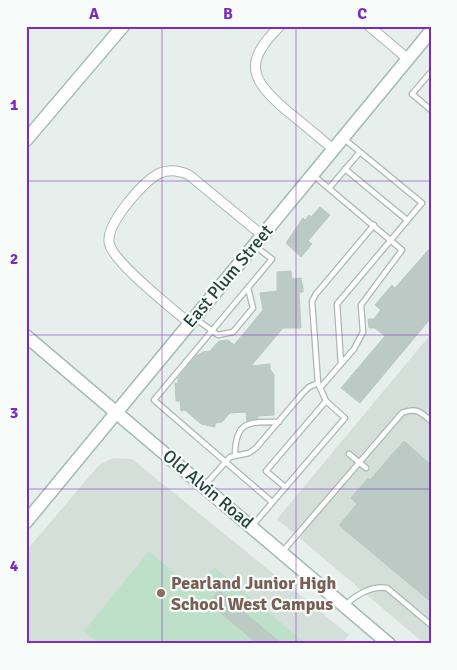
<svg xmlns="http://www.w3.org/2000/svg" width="457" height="670" font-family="Signika,sans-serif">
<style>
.built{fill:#d4dfda}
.green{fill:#bfe0c8}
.building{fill:#bbcac4;stroke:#b8c9c2}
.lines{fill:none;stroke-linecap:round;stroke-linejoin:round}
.lane-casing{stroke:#a8b8b2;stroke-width:7}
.street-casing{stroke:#a8b8b2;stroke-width:11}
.secondary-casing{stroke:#a4bbb3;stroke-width:15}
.lane{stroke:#fff;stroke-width:4.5}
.street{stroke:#fff;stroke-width:9}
.secondary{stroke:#fff;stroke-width:12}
.grid{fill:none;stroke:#7b2cbf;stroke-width:1;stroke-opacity:0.55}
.education-dot{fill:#8d6e63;stroke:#f7fbf9;stroke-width:2}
.labels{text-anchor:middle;stroke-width:4.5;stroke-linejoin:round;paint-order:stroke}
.street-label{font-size:18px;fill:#24423a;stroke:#f7fbf9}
.education-label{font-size:18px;font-weight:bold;fill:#785e54;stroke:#f7fbf9;text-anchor:start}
.neatline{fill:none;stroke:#7b2cbf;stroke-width:2}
.grid-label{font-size:16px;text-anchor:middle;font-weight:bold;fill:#7b2cbf}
</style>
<rect width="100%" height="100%" fill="#e6efeb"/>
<!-- built -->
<path class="built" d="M431 334V644H425L277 519Z
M113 458 132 459 349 635 342 644H26V551L99 465Z"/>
<!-- green -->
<path class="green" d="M149 551 195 590 214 567 304 642 99 644 84 631Z"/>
<!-- building -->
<path class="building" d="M320 207 330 215 308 241 312 244 301 257 286 243 303 218 305 220 309 215 311 217Z
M431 247V318L360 403 341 388 385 336 375 328H369L368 319H374L381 310 375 305 392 285 395 288Z
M291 271 292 279 301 278 303 288V292H299L301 328H283L251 366 270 364V369L274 375V415L258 416V418L247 421 246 412 230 413 222 422 215 423V427L201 424 185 410 181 411 180 401H176L175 383H178V378L196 356 203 352 210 351 219 341 228 340 234 345 263 310 260 293 277 291V272Z
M404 441 431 465V602L339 525 357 504 351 498 368 478 370 480Z
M219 591 282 644H258L209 603Z"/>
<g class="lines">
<!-- lane casing -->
<g class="lane-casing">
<path id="lane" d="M431 72 412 94 431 110
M345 169 407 220
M313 175 402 250 361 305 363 332 354 349 320 388
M330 187 360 152
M256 247 272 259 154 400 272 502
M196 319 218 335 233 332 253 308 248 288
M341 364 337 304 422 203 343 138
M349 454 366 468
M235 456C235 420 249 422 279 422
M205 485 230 457 249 453 256 448 302 394 309 387 318 383
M285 487 266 471 326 401
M253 525 345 418 326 401 318 383 312 301 316 294 374 225
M283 551 402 413C415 407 421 412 431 421
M346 605C355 595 373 585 387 588L431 625
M26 642 28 644"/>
</g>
<!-- street casing -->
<g class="street-casing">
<path id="street" d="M280 26C243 62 250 79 286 110 302 123 318 136 334 150
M369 26 408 59
M189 323C172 308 111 261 109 242 107 223 143 181 160 173 170 169 180 171 189 175L262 235"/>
</g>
<!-- secondary casing -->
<g class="secondary-casing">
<path id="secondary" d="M26 140 123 26
M26 336 389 644
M26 522 431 31"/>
</g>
<!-- lane -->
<use href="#lane" class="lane"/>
<!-- street -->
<use href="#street" class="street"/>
<!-- secondary -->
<use href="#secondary" class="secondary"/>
</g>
<!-- grid -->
<path class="grid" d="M162 26V644M296 26V644M26 181H431M26 335H431M26 489H431"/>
<!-- markers -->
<circle class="education-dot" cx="161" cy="593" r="5"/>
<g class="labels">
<!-- street labels -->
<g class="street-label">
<text transform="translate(228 276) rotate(-50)" y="6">East Plum Street</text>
<text transform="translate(208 489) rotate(40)" y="6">Old Alvin Road</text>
</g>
<!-- education labels -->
<g class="education-label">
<text x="171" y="589">Pearland Junior High<tspan x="171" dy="21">School West Campus</tspan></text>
</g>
</g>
<!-- border -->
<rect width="457" height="670" fill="none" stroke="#f7fbf9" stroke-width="55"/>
<rect x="28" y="28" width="402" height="614" class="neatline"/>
<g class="grid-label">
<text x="94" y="19">A</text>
<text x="228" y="19">B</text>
<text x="362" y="19">C</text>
<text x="14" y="110">1</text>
<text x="14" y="264">2</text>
<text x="14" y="418">3</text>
<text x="14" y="571">4</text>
</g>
</svg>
